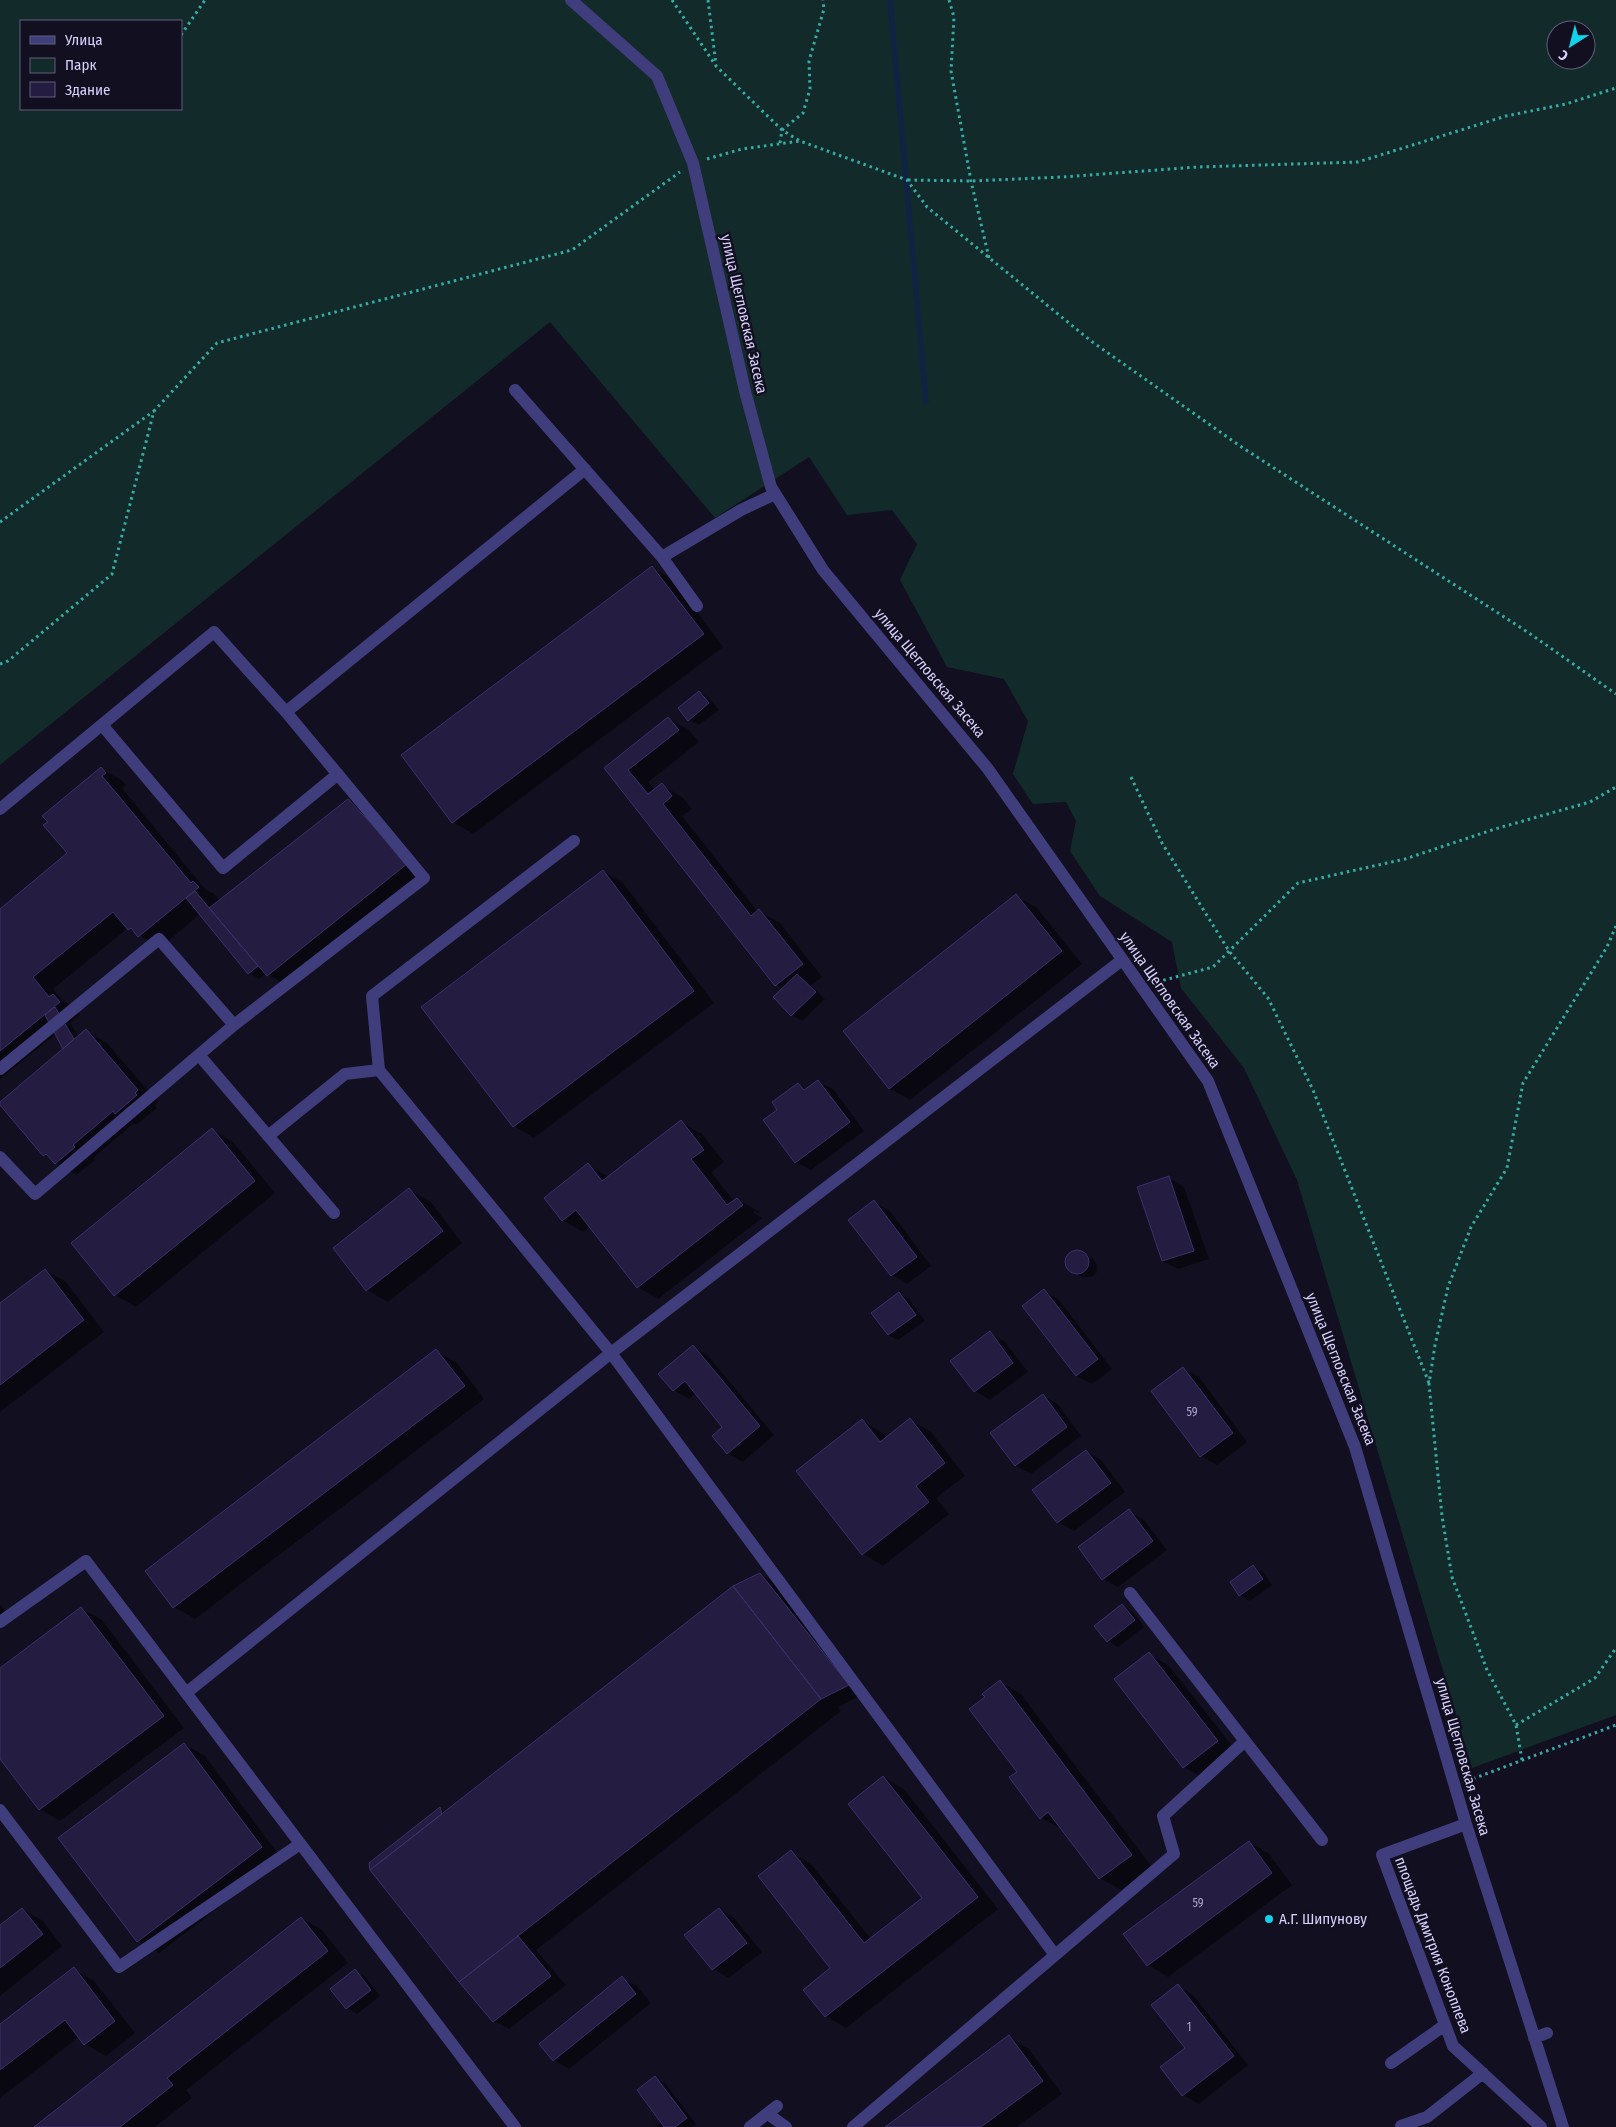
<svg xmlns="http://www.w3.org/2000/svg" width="1616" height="2127" font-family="'Fira Sans Condensed',sans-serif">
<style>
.green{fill:#122b2a;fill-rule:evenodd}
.shadow{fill:#0007}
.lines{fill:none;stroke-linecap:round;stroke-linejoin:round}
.stream{stroke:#112344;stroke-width:5.5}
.building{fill:#241c41;stroke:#3c306c}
.path{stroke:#36aca7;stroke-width:3;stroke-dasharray:2.5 4;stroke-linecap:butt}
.minor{stroke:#403d7d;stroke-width:12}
.poi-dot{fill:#0fd2eb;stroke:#120f21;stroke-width:2}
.labels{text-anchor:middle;stroke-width:5;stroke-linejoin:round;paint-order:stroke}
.number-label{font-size:12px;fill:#aba4cd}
.street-label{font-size:15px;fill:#d8d2fc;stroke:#120f21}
.poi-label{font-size:15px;fill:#d8d2fc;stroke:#120f21;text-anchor:start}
</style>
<rect width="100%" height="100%" fill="#120f21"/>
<!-- green -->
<path class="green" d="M0 0H1616V1715L1472 1768 1297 1180 1244 1068 1181 988 1172 942 1100 896 1070 851 1076 821 1066 802 1033 804 1013 774 1028 721 1004 679 947 667 900 580 917 544 892 510 847 515 809 457 715 518 550 322 0 765ZM21 21H181V109H21ZM1556 30H1586V60H1556Z"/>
<!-- shadow -->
<path class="shadow" d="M652 568 673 579 723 647 473 834 453 822Z
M699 692 709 698 719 710 699 725 689 720Z
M668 718 689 730 699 742 648 782 655 790 662 785 682 797 692 809 682 816 758 912 759 911 780 923 822 977 811 985 825 999 802 1021 792 1015 783 989 776 985 605 768Z
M101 769 122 780 126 785 122 788 205 889 214 894 220 901 349 801 369 813 428 876 288 987 266 973 259 979 249 973 200 914 160 948 128 928 53 989 63 1001 74 1007 80 1015 70 1023 79 1037 86 1031 107 1043 158 1102 155 1105 157 1108 136 1125 134 1123 93 1158 95 1160 76 1175 44 1155 65 1049 56 1034 0 1079V911L69 853Z
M603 871 623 883 714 1003 534 1138 514 1126Z
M1017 896 1037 908 1082 964 910 1100 889 1088Z
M818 1081 834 1090 864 1131 811 1170 796 1162 779 1110 798 1084 807 1089Z
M681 1122 702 1134 724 1162 711 1172 734 1201 737 1199 758 1211 760 1214 755 1211 754 1213 762 1218 658 1299 638 1287 590 1227 583 1232 563 1220 588 1165 609 1177Z
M212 1130 233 1142 275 1193 136 1307 115 1295Z
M1169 1178 1184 1187 1209 1259 1178 1269 1163 1261Z
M409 1190 430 1201 462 1243 388 1302 367 1290Z
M874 1202 890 1211 931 1266 907 1284 892 1275Z
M1072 1252 1082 1253 1093 1259 1097 1265V1272L1092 1277H1082L1068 1267 1066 1260Z
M45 1270 66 1282 104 1332 0 1412V1305Z
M1044 1291 1059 1300 1112 1369 1092 1384 1076 1376Z
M899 1293 909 1299 925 1321 898 1340 888 1335Z
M990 1333 1005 1342 1028 1372 990 1400 975 1391 952 1361Z
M693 1347 708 1356 774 1435 743 1462 727 1453 724 1428 696 1393 689 1399 674 1390Z
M437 1351 457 1363 484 1399 195 1619 174 1607Z
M1183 1369 1199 1377 1247 1442 1217 1465 1201 1456Z
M1043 1396 1058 1404 1081 1436 1031 1474 1015 1465Z
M910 1420 931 1432 965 1476 936 1498 949 1514 883 1566 863 1554V1421L883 1433 887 1438Z
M1086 1451 1101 1460 1125 1492 1074 1531 1058 1522Z
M1129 1511 1144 1520 1167 1550 1118 1587 1103 1579Z
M1253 1567 1263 1572 1272 1585 1250 1601 1240 1595Z
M760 1574 776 1583 863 1694 838 1707 841 1711 536 1950 566 1985 509 2029 494 2021 462 1981H460L370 1864 440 1809 446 1812Z
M0 1604 10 1618 0 1626Z
M1122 1606 1132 1611 1144 1627 1118 1647 1108 1641 1096 1626Z
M81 1608 102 1620 184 1728 60 1821 40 1809 0 1757V1670Z
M1149 1654 1169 1666 1238 1753 1204 1779 1184 1767Z
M1000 1682 1021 1694 1152 1867 1121 1890 1100 1878 1062 1829 1041 1818 1018 1772 987 1697Z
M184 1744 205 1756 282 1859 159 1953 138 1941Z
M883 1777 904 1789 998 1909 846 2028 826 2016 832 1969 791 1852 811 1864 871 1939 923 1898Z
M1249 1842 1269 1854 1292 1885 1168 1977 1148 1965Z
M22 1909 43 1921 62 1946 0 1996V1927Z
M719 1909 734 1918 762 1952 729 1978 713 1969 686 1935Z
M302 1918 322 1930 348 1963 186 2090 192 2098 155 2127H36Z
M74 1969 94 1981 135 2033 106 2056 85 2044 79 2037 0 2098V2026Z
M355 1971 365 1977 380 1996 357 2014 347 2008Z
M622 1978 637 1986 651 2003 569 2069 554 2060 541 2044Z
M1178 1986 1193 1995 1248 2065 1199 2104 1183 2095 1161 2067 1187 2048Z
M1009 2037 1029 2049 1062 2094 1017 2127H887Z
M655 2078 665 2083 696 2124 692 2127H655L662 2122Z"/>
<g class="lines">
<!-- stream -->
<path class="stream" d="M890 0 926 402"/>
</g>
<!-- building -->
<path class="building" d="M652 566 704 634 452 823 401 755Z
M699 691 709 703 688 721 678 708Z
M668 717 679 730 628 770 648 794 662 783 672 796 663 804 751 916 759 909 803 964 775 986 604 768Z
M101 767 106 773 102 776 191 883 193 881 199 887 138 937 131 928 128 930 113 912 33 977 49 997 53 994 60 1002 0 1051V909L67 853 43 825 48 822 42 816Z
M348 799 408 863 267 976 209 908Z
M603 870 694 991 513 1127 421 1007Z
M195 891 258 966 248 974 186 898Z
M1016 894 1062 951 889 1089 843 1031Z
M797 974 816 992 791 1016 773 997Z
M55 1007 74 1039 63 1049 45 1015Z
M86 1029 138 1090 135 1093 137 1095 115 1114 113 1111 73 1145 75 1147 55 1164 46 1154 43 1156 0 1105V1102Z
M818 1080 850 1122 795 1163 763 1120 777 1110 772 1102 798 1083 804 1090Z
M681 1120 704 1150 691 1159 727 1205 737 1198 743 1205 637 1288 576 1210 562 1221 544 1198 588 1163 602 1181Z
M212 1128 255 1181 114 1296 71 1243Z
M1169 1176 1194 1251 1162 1261 1137 1187Z
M409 1188 443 1231 366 1291 333 1248Z
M874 1200 917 1257 891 1276 848 1220Z
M1065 1262a12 12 0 1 1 24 0a12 12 0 1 1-24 0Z
M45 1269 84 1320 0 1385V1303Z
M1044 1289 1098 1359 1076 1376 1022 1306Z
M899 1292 916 1315 888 1335 871 1313Z
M990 1331 1013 1363 974 1392 950 1361Z
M693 1345 760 1426 727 1454 712 1436 722 1427 685 1381 673 1391 658 1374Z
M436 1349 465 1386 173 1608 145 1571Z
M1183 1367 1233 1433 1200 1457 1151 1391Z
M1043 1394 1067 1427 1015 1466 990 1433Z
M910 1418 945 1463 916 1486 929 1502 862 1555 796 1471 862 1419 880 1442Z
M1086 1450 1111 1483 1057 1523 1032 1490Z
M1129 1509 1153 1541 1102 1580 1078 1547Z
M1253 1565 1263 1579 1239 1596 1230 1582Z
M760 1573 849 1685 821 1699 733 1586Z
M733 1586 821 1699 459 1982 370 1870Z
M1122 1604 1135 1620 1107 1642 1094 1626Z
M81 1607 164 1716 39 1810 0 1759V1668Z
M1149 1652 1218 1741 1183 1768 1114 1679Z
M1000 1680 1132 1855 1099 1879 1048 1812 1040 1819 1009 1777 1017 1772 969 1709 985 1697 982 1694Z
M184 1743 262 1847 137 1942 58 1838Z
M883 1776 978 1897 825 2017 803 1990 830 1968 758 1876 791 1850 864 1943 922 1898 848 1804Z
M440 1807 442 1814 370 1870 369 1863Z
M1249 1841 1272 1873 1147 1966 1123 1934Z
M22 1908 43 1934 0 1968V1925Z
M719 1908 747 1943 712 1970 684 1935Z
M301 1917 328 1951 167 2078 173 2085 120 2127H34Z
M518 1936 551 1976 493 2022 459 1982Z
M74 1967 115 2021 84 2045 65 2020 0 2070V2024Z
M355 1969 371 1990 346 2009 330 1989Z
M622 1976 636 1994 553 2061 539 2044Z
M1178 1984 1234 2056 1182 2096 1160 2067 1185 2048 1151 2005Z
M1009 2035 1043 2081 981 2127H885Z
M655 2076 687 2118 675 2127H664L637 2090Z"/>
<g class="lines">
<!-- path -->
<path class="path" d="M672 0 716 66 782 130 800 141
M708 0 716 65
M949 0 954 17 951 71 971 181 989 258
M181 35 205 0
M780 143 782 130 803 113 810 89 809 61 824 9 823 0
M707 159 742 149 800 141 907 180 927 207 1091 341 1240 446 1529 633 1616 694
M908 180 971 181 1062 177 1198 167 1358 162 1506 116 1566 104 1616 88
M0 522 154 411
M0 664 8 661 112 574 154 411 217 343 572 250 680 172
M1131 777 1162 843 1229 951 1268 998 1313 1090 1429 1383
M1157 982 1213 967 1298 883 1405 859 1495 829 1590 802 1616 787
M1516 1725 1595 1678 1616 1648
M1522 1760 1516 1725 1487 1670 1452 1577 1442 1516 1429 1384 1435 1345 1448 1287 1471 1227 1507 1168 1523 1083 1607 947 1616 926
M1467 1781 1616 1725"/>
<!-- minor -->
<path class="minor" d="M571 0 657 76 693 163 745 391 771 487 823 570 988 769 1208 1081 1355 1447 1466 1824 1563 2127
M515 390 662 557 697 606
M662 557 741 510 775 494
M102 725 223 868 338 774
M0 809 214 632 286 712 585 469
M574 841 372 996 379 1070 611 1353 1055 1955
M199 1055 334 1213
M0 1069 159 939 234 1025
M268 1136 345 1074 379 1070
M0 1157 35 1194 234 1025 424 878 286 712
M1130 1593 1322 1840
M0 1622 86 1561 515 2127
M186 1693 611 1353 1122 960
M0 1810 119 1967 300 1844
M1466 1824 1382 1855 1453 2046 1541 2127
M1534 2038 1547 2033
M1391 2063 1445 2025
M768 2114 786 2127
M1401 2126 1427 2117 1483 2073
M750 2127 777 2106
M853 2127 1174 1854 1163 1816 1245 1741"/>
</g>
<!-- markers -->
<circle class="poi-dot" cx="1269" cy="1919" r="5"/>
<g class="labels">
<!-- number labels -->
<g class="number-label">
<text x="1192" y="1416">59</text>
<text x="1198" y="1907">59</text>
<text x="1189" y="2031">1</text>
</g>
<!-- street labels -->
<g class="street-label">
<text transform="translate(744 314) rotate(77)" y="5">улица Щегловская Засека</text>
<text transform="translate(930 673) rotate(50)" y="5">улица Щегловская Засека</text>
<text transform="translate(1170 1000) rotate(55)" y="5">улица Щегловская Засека</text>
<text transform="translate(1341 1369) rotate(68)" y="5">улица Щегловская Засека</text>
<text transform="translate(1463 1757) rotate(74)" y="5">улица Щегловская Засека</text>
<text transform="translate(1433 1945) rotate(69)" y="5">площадь Дмитрия Коноплева</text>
</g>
<!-- poi labels -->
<g class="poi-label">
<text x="1279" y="1924">А.Г. Шипунову</text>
</g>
</g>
<!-- legend -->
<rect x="20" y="20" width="162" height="90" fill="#120f21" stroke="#615d79"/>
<rect x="30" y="36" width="25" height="8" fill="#403d7d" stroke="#615d79"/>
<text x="65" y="45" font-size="15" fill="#d8d2fc">Улица</text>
<rect x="30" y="58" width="25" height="15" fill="#122b2a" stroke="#615d79"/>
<text x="65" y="70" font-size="15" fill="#d8d2fc">Парк</text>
<rect x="30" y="82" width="25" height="15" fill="#241c41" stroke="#615d79"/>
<text x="65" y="95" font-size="15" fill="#d8d2fc">Здание</text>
<!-- north arrow -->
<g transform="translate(1571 45) rotate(216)"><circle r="24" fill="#120f21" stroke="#615d79"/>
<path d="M0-4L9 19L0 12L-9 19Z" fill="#0fd2eb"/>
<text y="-8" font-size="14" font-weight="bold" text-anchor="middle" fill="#d8d2fc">С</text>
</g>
</svg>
